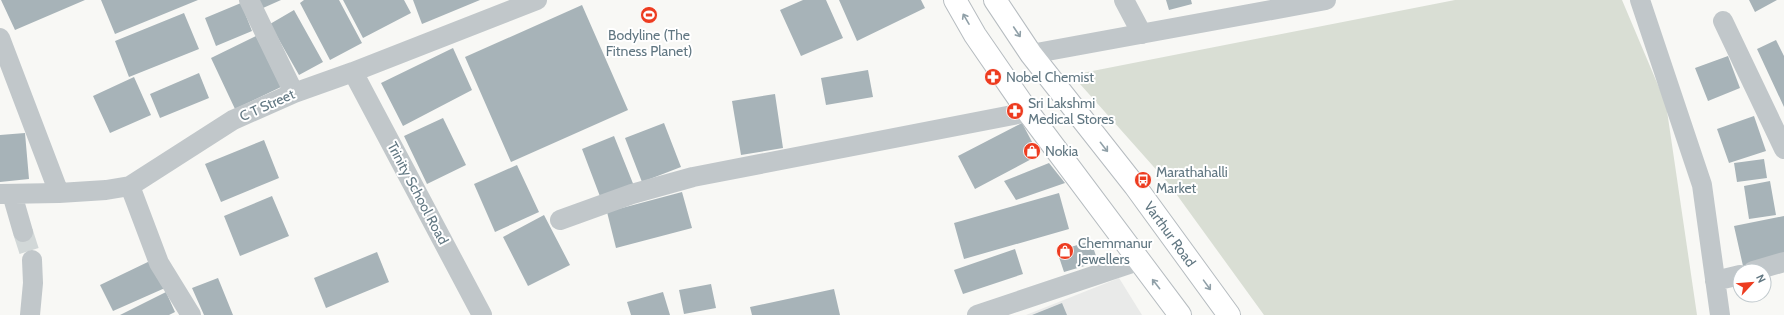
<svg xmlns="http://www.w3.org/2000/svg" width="1784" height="315" font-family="Cabin,sans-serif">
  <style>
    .built { fill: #e9eae9 }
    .green { fill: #d9ded4 }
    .building { fill: #a7b3b8 }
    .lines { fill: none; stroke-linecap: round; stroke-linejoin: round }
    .minor-tunnel { stroke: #d2d8d8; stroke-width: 20; stroke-dasharray: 20 10; stroke-linecap: butt }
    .primary-casing { stroke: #b6bcc0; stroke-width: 24 }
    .minor { stroke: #c1c7ca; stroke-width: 20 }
    .primary { stroke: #fff; stroke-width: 22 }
    .oneway { stroke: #90a0a8 }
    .labels { text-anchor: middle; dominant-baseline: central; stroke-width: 4; stroke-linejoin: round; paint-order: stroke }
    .poi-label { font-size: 14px; fill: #617782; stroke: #fff; text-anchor: start }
    .street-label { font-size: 14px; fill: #617782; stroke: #fff }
  </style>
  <rect width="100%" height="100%" fill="#f8f8f5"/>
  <!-- built -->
  <path class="built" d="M1119,278L1142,315H1026Z"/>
  <!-- green -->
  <path class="green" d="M1455,0H1622L1666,104L1697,315H1264L1169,184L1072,75Z"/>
  <!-- building -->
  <path class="building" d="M1,0H85L15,30Z
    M101,0H198L115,34Z
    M259,0H281L263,8Z
    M304,0H339L362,43L330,60L300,3Z
    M343,0H404L411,13L363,38Z
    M413,0H480L422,24Z
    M803,0H826L843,38L801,56L780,10Z
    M839,0H921L925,8L857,41Z
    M1166,0H1191L1192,4L1169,10Z
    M1749,0H1777L1755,12Z
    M241,3L252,31L216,46L205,18Z
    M582,5L628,110L511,162L465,57Z
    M294,10L323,62L299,75L270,24Z
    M184,13L199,49L129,77L115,41Z
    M256,36L281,87L235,109L211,58Z
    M1776,40L1784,56V107L1757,49Z
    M453,48L472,90L403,126L381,83Z
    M1728,56L1740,88L1708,101L1695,68Z
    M868,70L873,97L826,105L821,78Z
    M199,73L209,98L160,118L150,94Z
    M134,77L151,115L110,133L93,96Z
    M775,94L783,148L741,155L732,101Z
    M1754,116L1766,151L1729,163L1717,129Z
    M443,118L466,165L427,184L404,136Z
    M664,123L681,167L642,182L625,138Z
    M1022,123L1039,155L975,189L958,156Z
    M25,133L29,179L0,182V135Z
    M614,136L634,186L601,199L582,149Z
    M264,140L279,178L221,202L205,164Z
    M1764,159L1767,178L1737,182L1734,163Z
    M1049,163L1065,183L1016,200L1004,181Z
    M517,165L539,212L495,232L474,184Z
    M1770,181L1776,215L1749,219L1744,186Z
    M682,192L692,228L616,248L607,212Z
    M1059,193L1069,229L964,259L954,223Z
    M272,196L289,236L240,256L224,216Z
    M544,215L570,265L528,286L503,237Z
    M1784,216V257L1743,266L1734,226Z
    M1091,241L1098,262L1064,272L1057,251Z
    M1015,249L1023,274L963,294L954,270Z
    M377,252L389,282L326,308L314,278Z
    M152,260L165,288L113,311L100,285Z
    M218,278L233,315H204L192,288Z
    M711,284L716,308L684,314L679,290Z
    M834,289L840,315H752L750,307Z
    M166,292L175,312L169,315H120Z
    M663,292L670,315H631L627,302Z
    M1062,303L1067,315H1032Z"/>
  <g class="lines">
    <!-- minor-tunnel -->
    <path class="minor-tunnel" d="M23,232L32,260"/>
    <!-- primary casing -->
    <g class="primary-casing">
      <path id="primary" d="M955,0L975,35L1028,112L1180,315
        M995,0L1031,54L1135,186L1229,315"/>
    </g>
    <!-- minor -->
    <path class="minor" d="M249,0L294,93
      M1124,0L1142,34
      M1640,0L1702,185L1720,315
      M1723,21L1784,149
      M0,38L59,193
      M1031,54L1326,0
      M353,72L482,315
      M130,186L159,263L191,315
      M0,194L59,193L106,190L130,186L233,120L294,93L353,72L537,0
      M12,194L23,232
      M560,220L632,194L693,177L1028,112
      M1753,271L1784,262
      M1715,281L1740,275
      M30,315L33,283L32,260
      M977,315L1138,261"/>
    <!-- primary -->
    <use href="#primary" class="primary"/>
  </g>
  <!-- one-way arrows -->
  <defs><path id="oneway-shaft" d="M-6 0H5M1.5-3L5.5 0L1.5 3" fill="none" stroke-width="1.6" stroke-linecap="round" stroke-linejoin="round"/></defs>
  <g class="oneway">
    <use href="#oneway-shaft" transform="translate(966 19) rotate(-120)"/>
    <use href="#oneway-shaft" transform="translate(1017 32) rotate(56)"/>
    <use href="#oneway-shaft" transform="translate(1104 147) rotate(52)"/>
    <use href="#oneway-shaft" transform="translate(1156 284) rotate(-128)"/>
    <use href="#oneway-shaft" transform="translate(1207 285) rotate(54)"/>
  </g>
  <!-- icons -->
  <defs>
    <g id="stadium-disc" transform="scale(0.9)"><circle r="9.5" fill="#ed3c20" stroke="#fff"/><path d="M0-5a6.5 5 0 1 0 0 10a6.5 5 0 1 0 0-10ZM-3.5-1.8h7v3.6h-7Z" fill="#fff"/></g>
    <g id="pharmacy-disc" transform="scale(0.9)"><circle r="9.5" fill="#ed3c20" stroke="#fff"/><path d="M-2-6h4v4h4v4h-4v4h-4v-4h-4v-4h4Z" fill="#fff"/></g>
    <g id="shop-disc" transform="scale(0.9)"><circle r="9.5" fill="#ed3c20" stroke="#fff"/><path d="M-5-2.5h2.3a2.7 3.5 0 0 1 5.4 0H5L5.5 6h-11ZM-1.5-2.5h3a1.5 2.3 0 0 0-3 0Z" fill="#fff"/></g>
    <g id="bus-disc" transform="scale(0.9)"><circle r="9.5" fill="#ed3c20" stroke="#fff"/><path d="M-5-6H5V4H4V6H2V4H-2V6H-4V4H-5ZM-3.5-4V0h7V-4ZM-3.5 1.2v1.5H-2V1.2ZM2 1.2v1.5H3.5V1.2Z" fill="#fff"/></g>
  </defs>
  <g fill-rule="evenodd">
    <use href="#stadium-disc" x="649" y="15"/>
    <use href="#pharmacy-disc" x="993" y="77"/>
    <use href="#pharmacy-disc" x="1015" y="111"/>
    <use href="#shop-disc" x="1032" y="151"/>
    <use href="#bus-disc" x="1143" y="180"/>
    <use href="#shop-disc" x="1065" y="251"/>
  </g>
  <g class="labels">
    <!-- poi labels -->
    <g class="poi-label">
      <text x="649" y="35" text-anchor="middle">Bodyline (The<tspan x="649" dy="16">Fitness Planet)</tspan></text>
      <text x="1006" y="77">Nobel Chemist</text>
      <text x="1028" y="103">Sri Lakshmi<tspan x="1028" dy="16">Medical Stores</tspan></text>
      <text x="1045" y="151">Nokia</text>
      <text x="1156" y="172">Marathahalli<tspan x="1156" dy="16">Market</tspan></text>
      <text x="1078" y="243">Chemmanur<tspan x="1078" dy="16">Jewellers</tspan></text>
    </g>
    <!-- street labels -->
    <g class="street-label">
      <text transform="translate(267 105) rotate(-24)">C T Street</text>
      <text transform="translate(418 193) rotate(62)">Trinity School Road</text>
      <text transform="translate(1170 234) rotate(54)">Varthur Road</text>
    </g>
  </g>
  <!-- north arrow -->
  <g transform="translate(1752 283) rotate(64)"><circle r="19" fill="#ffffff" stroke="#c0c9cd"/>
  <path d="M0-3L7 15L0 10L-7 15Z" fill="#ed3c20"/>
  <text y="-6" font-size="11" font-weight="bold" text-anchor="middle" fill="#617782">N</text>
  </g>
</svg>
